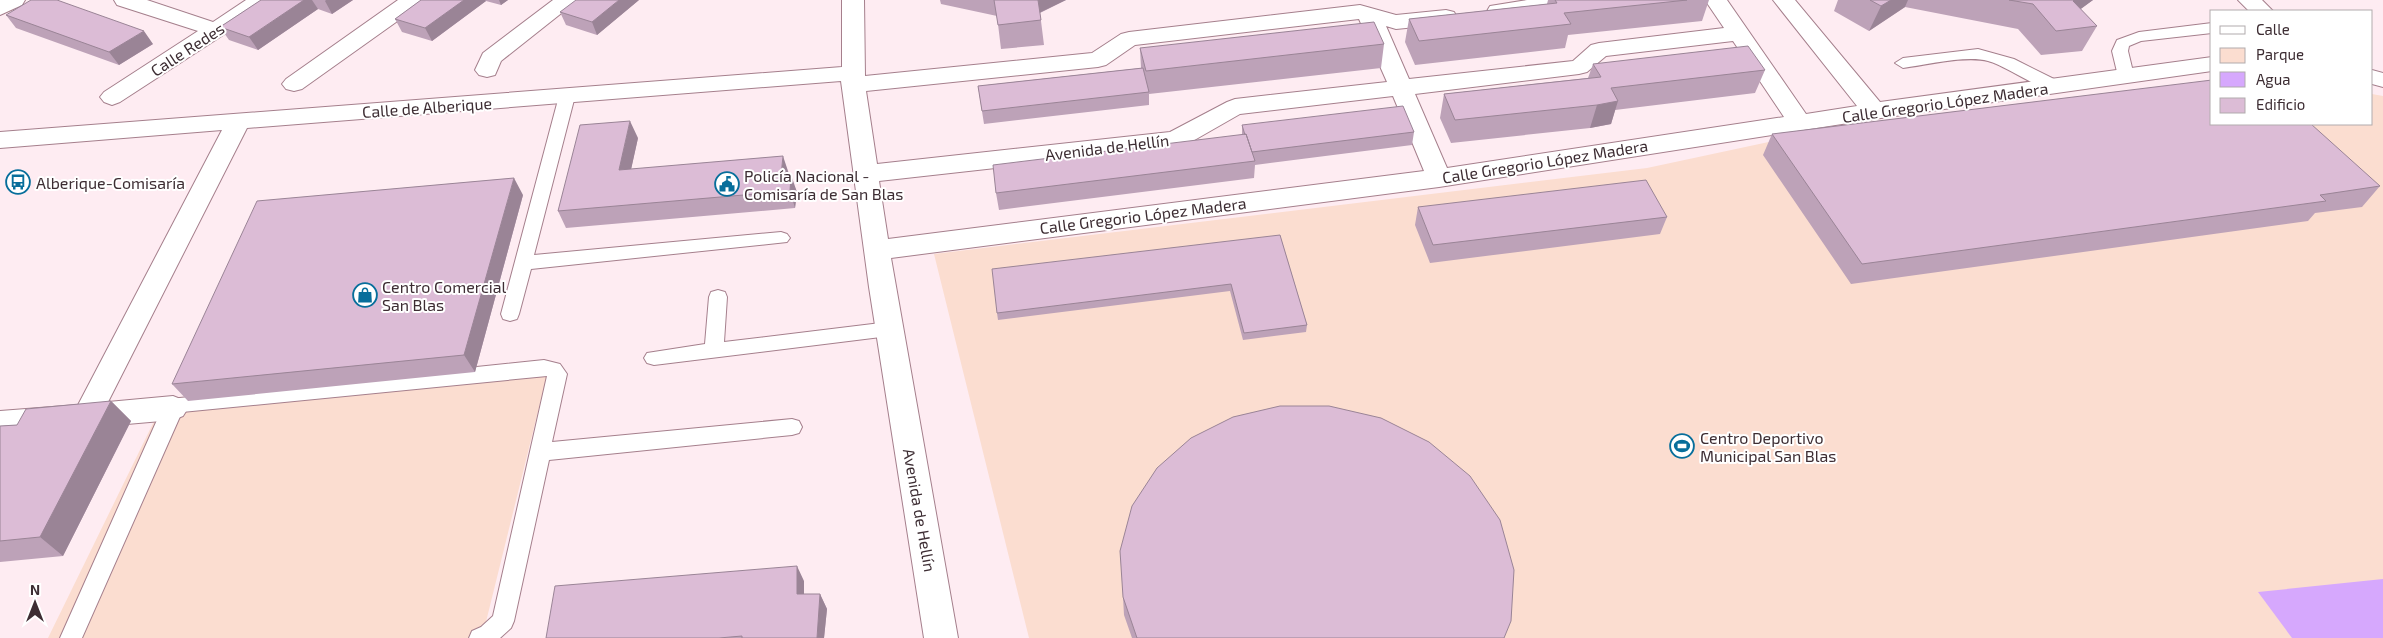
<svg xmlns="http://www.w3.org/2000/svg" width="2383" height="638" font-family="'Exo 2',sans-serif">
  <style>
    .green { fill: #fbddd0 }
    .water { fill: #d6a8fd }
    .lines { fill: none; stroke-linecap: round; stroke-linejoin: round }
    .lane-casing { stroke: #a57f8c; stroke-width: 2 }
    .street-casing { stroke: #a57f8c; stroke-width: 2 }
    .lane { fill: #fff; fill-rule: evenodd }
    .street { fill: #fff; fill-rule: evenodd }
    .wall { fill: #bda2b8 }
    .shaded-wall { fill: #9a8496 }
    .building { fill: #dcbcd6; stroke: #9a8496 }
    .labels { text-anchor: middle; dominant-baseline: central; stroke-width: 4; stroke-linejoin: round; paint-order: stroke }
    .street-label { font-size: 16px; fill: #3d2d33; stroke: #fff }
    .poi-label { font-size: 16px; fill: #3d2d33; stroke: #fff; text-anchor: start }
  </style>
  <rect width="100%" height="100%" fill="#feecf2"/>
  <!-- green -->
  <path class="green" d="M2372,94L2383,96V638H1029L934,254L1647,168L1778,140L2212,124H2372Z
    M548,371L482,638H48L161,407Z"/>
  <!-- water -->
  <path class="water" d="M2383,579V638H2292L2258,592Z"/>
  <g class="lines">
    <!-- lane casing -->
    <g class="lane-casing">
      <path id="lane" d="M2212,23V33L2141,41L2129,46L2128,51L2134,76L2126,81L2118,76L2112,51L2117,40L2139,32Z
        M1978,49L2014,59L2060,82L2062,86L2060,90C2043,94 2008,66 1988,61C1966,55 1927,65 1903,68L1895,63L1903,58Z
        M567,91L573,92L575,96L534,255L781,232L787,234L790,238L787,242L531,269L519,314L517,319L510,321L503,319L501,314L559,96L561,92Z
        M718,290L725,292L727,297L724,342L889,322L896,324L898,329L896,334L889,336L654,365L647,363L644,358L647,353L705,344L709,297L711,292Z
        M544,360L560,364L567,374L552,442L792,419L799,421L802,427L799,433L792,435L549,460L514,621L511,628L500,638H469L472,631L481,627L493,616L547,376L182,412L82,638H60L161,411L170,399Z"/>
    </g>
    <!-- street casing -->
    <g class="street-casing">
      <path id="street" d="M0,0H25L22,5L0,15Z
        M114,0H147L213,22L246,0H272L269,5L120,102L112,105L104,102L100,97L104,92L198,31L117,5Z
        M398,0H423L420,5L302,89L294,91L286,89L282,84L286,79Z
        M553,0H578L501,61L495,75L487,77L479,75L475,70L483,53Z
        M842,0H864L865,76L1092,53L1121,34L1129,32L1360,5L1396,15L1446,10L1454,12L1457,17L1454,22L1446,24L1396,29L1386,26L1409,79L1573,61L1591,45L1599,43L1724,28L1705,0H1727L1806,114L1857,106L1773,0H1795L1880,102L2212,57V71L1874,119L1439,187L891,258L958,638H924L869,287L841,81L247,128L108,402L173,396L183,400L188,408L183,416L173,420L0,435V411L78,405L222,130L0,148V132L842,67ZM1359,19L1387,82L1235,99L1227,102L1170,132L877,164L866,91L1098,67L1106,65L1135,45ZM1733,41L1784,117L1447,168L1415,94L1579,74L1587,72L1606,56ZM1393,96L1424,171L888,239L879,181L1175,148L1184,146L1240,114Z
        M1527,0H1552C1540,17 1510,21 1490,16L1487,11L1490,6Z
        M2238,0H2262L2273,11H2249Z
        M2372,70L2383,73V87L2372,84Z"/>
    </g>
    <!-- lane -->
    <use href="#lane" class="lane"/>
    <!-- street -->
    <use href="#street" class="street"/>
  </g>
  <!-- wall -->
  <path class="wall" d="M261,0H353L332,14L318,9L258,50L229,40L220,27Z
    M421,0H508L501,5L486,1L432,41L402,32L395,19Z
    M639,0L597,35L566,25L560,12Z
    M940,0H1066L1040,13L1044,45L1001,49L997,16L941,4Z
    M1548,0H1709L1702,21L1568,35L1565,48L1415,65L1405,42L1409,19L1547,4Z
    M1838,0H2093L2080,9L2097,26L2082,51L2041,55L2018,29L1905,7L1869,31L1834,11Z
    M6,15L153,44L119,65L16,28Z
    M1384,44L1381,68L1149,94V105L984,124L978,86L1141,68L1140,48Z
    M1593,64L1765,70L1755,93L1615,110L1611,124L1590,128L1451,143L1440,118L1444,94L1588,78Z
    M1242,125L1414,132L1412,145L1255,165L1254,178L999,210L996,193L1242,135Z
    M1772,134L2380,186L2362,207L2315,213L2308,221L1851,284L1763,155Z
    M638,138L631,169L789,174V175L797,192L795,208L566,228L558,211Z
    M523,195L475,372L188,401L172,384Z
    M1418,207L1667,217L1660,234L1430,263L1415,225Z
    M1280,235L1307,325L1306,332L1243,340L1230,291L998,320L997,313Z
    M111,401L131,421L63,556L0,562V426L17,425Z
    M804,581V594H820L827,609L824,638H546Z
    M1123,597L1505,638H1132L1124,615Z"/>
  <!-- shaded-wall -->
  <path class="shaded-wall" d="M304,0H312L318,9L258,50L249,37Z
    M326,0H353L332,14L325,1Z
    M464,0H485L486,1L432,41L425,28Z
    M499,0H508L501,5Z
    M619,0H639L597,35L592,22Z
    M1038,0H1066L1039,13Z
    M1891,0H1908L1905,7L1869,31L1881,6Z
    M2074,0H2093L2058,26L2073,1Z
    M144,31L153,44L119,65L109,52Z
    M1618,101L1611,124L1590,128L1597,105Z
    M630,121L638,138L627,188L619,170Z
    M783,156L789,174L787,191L781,176Z
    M791,175L797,192L795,208L790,191Z
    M514,178L523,195L475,372L464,355Z
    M111,401L131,421L63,556L40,537Z
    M797,566L804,581V609L797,594Z
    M820,594L827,609L824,638H817Z"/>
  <!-- building -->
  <path class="building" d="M31,0H57L144,31L109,52L6,15Z
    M261,0H304L249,37L220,27Z
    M421,0H464L425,28L395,19Z
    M576,0H619L592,22L560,12Z
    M994,0H1038L1041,20L998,25Z
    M1555,0H1687L1564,13L1571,24L1419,41L1409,19L1557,3Z
    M1870,0H1891L1881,6Z
    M2009,0H2074L2073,1L2097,26L2056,31L2033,4Z
    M1374,22L1384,44L1146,71L1140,48Z
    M1748,46L1765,70L1611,88L1618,101L1597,105L1455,120L1444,94L1601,77L1593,64Z
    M1143,68L1149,92L982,111L978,86Z
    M2212,80V124H2311L2380,186L2320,195L2326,201L1862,264L1772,134Z
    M1403,106L1414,132L1252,152L1246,134L1245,135L1242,125Z
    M630,121L619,170L783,156L781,176L791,175L790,191L558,211L580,125Z
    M1246,134L1255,161L996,193L993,165Z
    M514,178L464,355L172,384L257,201Z
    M1646,180L1667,217L1433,245L1418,207Z
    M1280,235L1307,325L1244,333L1231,284L997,313L992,269Z
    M111,401L40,537L0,541V426L17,425L26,409Z
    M1280,406H1329L1381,418L1429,442L1470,476L1500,520L1514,570L1511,621L1504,638H1137L1123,597L1120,551L1132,506L1157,468L1191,438L1233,417Z
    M797,566V594H820L817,638H742V636L719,638H546L555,586Z"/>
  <!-- icons -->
  <defs>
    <g id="bus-ring" transform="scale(1.25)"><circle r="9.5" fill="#fff" stroke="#076e9b" stroke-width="1.5"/><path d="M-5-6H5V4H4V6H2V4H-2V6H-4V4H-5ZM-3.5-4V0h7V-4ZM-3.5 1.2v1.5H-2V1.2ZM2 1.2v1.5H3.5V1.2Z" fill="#076e9b"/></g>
    <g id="civic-ring" transform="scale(1.25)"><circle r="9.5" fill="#fff" stroke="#076e9b" stroke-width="1.5"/><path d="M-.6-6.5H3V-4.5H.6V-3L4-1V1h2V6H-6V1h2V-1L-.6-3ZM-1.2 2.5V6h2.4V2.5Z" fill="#076e9b"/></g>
    <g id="shop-ring" transform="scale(1.25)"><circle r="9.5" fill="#fff" stroke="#076e9b" stroke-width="1.5"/><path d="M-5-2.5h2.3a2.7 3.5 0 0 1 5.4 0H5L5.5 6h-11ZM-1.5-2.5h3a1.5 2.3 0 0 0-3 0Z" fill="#076e9b"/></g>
    <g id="stadium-ring" transform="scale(1.25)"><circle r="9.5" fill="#fff" stroke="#076e9b" stroke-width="1.5"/><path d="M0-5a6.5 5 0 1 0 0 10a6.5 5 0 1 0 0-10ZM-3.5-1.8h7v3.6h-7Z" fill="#076e9b"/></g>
  </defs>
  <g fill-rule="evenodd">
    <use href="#bus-ring" x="18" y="182"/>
    <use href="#civic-ring" x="727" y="184"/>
    <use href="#shop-ring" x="365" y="295"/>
    <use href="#stadium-ring" x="1682" y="446"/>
  </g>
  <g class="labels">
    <!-- street labels -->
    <g class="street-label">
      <text transform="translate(187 49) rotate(-33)">Calle Redes</text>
      <text transform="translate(1945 102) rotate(-8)">Calle Gregorio López Madera</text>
      <text transform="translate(427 107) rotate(-4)">Calle de Alberique</text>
      <text transform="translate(1107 147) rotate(-7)">Avenida de Hellín</text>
      <text transform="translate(1545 161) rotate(-9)">Calle Gregorio López Madera</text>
      <text transform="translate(1143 215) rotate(-7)">Calle Gregorio López Madera</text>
      <text transform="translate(920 510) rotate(80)">Avenida de Hellín</text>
    </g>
    <!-- poi labels -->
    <g class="poi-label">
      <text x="744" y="175">Policía Nacional -<tspan x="744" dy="18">Comisaría de San Blas</tspan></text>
      <text x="36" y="182">Alberique-Comisaría</text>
      <text x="382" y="286">Centro Comercial<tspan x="382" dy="18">San Blas</tspan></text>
      <text x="1700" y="437">Centro Deportivo<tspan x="1700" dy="18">Municipal San Blas</tspan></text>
    </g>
  </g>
  <!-- legend -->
  <rect x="2210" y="10" width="162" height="115" fill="#ffffff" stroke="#b1abad"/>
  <rect x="2220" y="26" width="25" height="8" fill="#ffffff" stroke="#b1abad"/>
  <text x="2256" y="35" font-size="15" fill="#3d2d33">Calle</text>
  <rect x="2220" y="48" width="25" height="15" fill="#fbddd0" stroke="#b1abad"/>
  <text x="2256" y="60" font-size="15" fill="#3d2d33">Parque</text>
  <rect x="2220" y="72" width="25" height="15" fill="#d6a8fd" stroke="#b1abad"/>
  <text x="2256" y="85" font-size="15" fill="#3d2d33">Agua</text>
  <rect x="2220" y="98" width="25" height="15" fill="#dcbcd6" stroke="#b1abad"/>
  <text x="2256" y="110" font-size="15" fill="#3d2d33">Edificio</text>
  <!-- north arrow -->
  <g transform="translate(35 603)" stroke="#ffffff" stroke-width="4" paint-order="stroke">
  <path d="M0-4L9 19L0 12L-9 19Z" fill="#3d2d33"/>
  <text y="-8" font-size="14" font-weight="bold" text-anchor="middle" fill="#3d2d33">N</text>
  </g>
</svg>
